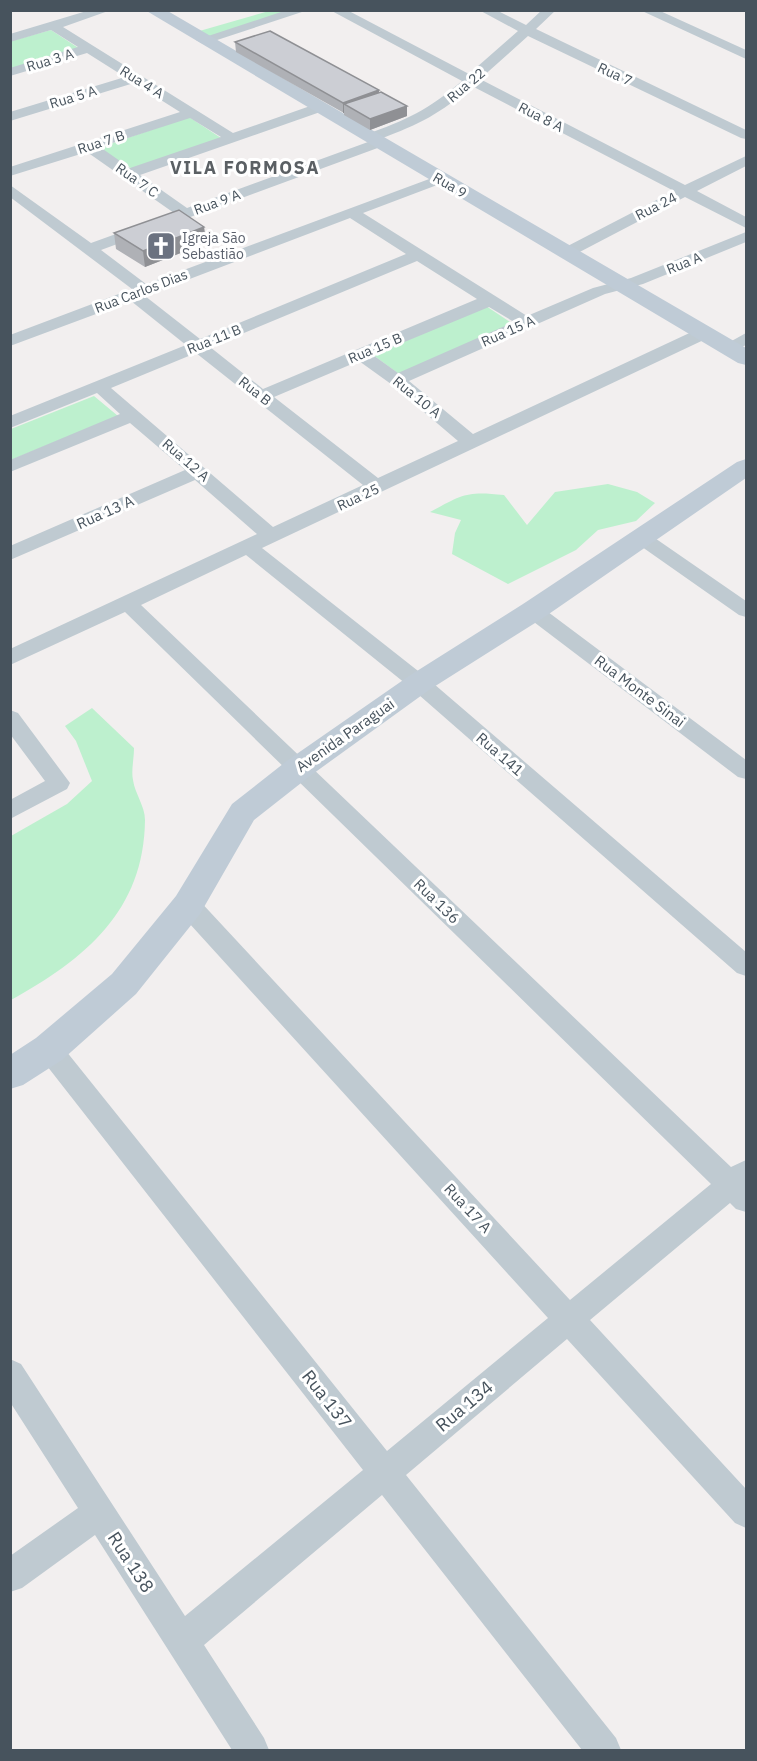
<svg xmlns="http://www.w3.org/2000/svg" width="757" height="1761" font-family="'IBM Plex Sans',sans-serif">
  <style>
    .green { fill: #bdf0ce }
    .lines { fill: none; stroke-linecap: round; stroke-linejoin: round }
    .street { fill: #bfcad1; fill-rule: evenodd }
    .secondary { fill: #bfcbd6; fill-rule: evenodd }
    .wall { fill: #afb1b6 }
    .shaded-wall { fill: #8f9094 }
    .building { fill: #ccced4; stroke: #8f9094; stroke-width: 1.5 }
    .labels { text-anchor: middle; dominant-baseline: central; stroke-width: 6; stroke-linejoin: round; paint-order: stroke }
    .far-street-label { font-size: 14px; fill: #47535d; stroke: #fff }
    .far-worship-label { font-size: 14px; fill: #5b616d; stroke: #fff; text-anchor: start }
    .street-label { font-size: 15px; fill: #47535d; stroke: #fff }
    .far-district-label { font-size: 18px; font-weight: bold; letter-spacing: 1.5px; fill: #5b6064; stroke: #fff }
    .near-street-label { font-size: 18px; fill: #47535d; stroke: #fff }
  </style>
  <rect width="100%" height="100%" fill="#f2efef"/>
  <!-- green -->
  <path class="green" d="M269,11H295L204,38L196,32Z
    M51,30L80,49L11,69V41Z
    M189,117L221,138L132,169L121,161L115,162L101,147Z
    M486,306L513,324L399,374L373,355Z
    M94,396L118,416L11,460V429Z
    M608,484L637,492L655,503L636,521L598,530L576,550L508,584L452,554L455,533L461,520L430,512C463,494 467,491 504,495L527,525L555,492Z
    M92,708L134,748C134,759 131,771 133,780C135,794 145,806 145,820C144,911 85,959 11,1000V836L67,804L92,781L76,741L65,726Z"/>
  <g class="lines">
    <!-- street -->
    <path class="street" d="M90,10H111L63,27L233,133L313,105L318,104L325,108L323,111L140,175L187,208L368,142L363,138L365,135C408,119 427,111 462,81L330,10H347L469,74L518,31L479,10H496L526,25L542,10H556L536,29L746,130V139L741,138L528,36L480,79L685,185L746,156V166L697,191L746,217V228L685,197L572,256H560L558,253L560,250L674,191L472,86C440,114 420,124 380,139L385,143L383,146L101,250L146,284L440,175L445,176L447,179L445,182L363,213L527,316L593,288L631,278L746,232V242L643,284L605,294L409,381L473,434L698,329H710L712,333L710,337L262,548L427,678L746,952V976L737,973L411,688L246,555L141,605L731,1167L746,1160V1212L736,1209L730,1203L590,1320L746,1489V1528L735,1523L567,1339L406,1475L616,1738L621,1750H582L382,1495L204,1645L264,1738L269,1750H232L95,1535L22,1588L10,1592V1556L78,1508L10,1402V1359L21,1364L185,1616L363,1470L40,1057L36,1049L40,1041L49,1038L58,1041L387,1451L548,1318L179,912L176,905L179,898L188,896L197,898L570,1300L711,1184L125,612L10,665V649L257,534L195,480L10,560V546L185,470L130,423L10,472V460L120,414L97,393L10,428V416L186,345L131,301L10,346V335L132,289L10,197V185L91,243L174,213L87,152L10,176V167L180,112L134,83L10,121V112L125,77L87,53L10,76V68L78,47L51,30L10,42V34ZM190,118L221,137L130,168L100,147ZM350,218L406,254L200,339L145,296ZM417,261L477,299L263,389L210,347ZM489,307L514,322L398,373L373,355ZM196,353L363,485L273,527L111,388ZM359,361L391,384L458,441L378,478L274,397Z
      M287,10H308L208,43L203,44L196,40Z
      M640,10H658L746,50V59Z
      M746,333V345L728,353L719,348Z
      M642,532L649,534L746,601V617L739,615L635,542L632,538L635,534Z
      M533,604L540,606L746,760V779L738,777L526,616L523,611L526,606Z
      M10,710L18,713L70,783L67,789L10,819V800L45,781L10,734Z"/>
    <!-- secondary -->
    <path class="secondary" d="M145,10H166L746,348V365L738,363Z
      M746,459V478L543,618L429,690L310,776L254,820L200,914L136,994L62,1060L23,1085L10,1089V1055L36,1038L112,974L176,896L232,804L288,760L409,676L523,604L737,462Z"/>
  </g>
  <!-- wall -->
  <path class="wall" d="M235,42L407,106V116L370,130L344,115V113L236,52Z
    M204,227L206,243L145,267L116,249L114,233Z"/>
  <!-- shaded-wall -->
  <path class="shaded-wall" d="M379,90V101L344,104V113H343V103Z
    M407,106V116L370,130V119Z
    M204,227L206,243L145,267L143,251Z"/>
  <!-- building -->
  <path class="building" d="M270,31L379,90L343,103L235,42Z
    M381,92L407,106L370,119L344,104Z
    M179,210L204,227L143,251L114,233Z"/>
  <!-- icons -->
  <defs>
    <g id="church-square" transform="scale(1.5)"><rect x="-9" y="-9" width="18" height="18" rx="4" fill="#6b7280" stroke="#fff"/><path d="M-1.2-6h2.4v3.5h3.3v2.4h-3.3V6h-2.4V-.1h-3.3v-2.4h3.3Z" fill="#fff"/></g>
  </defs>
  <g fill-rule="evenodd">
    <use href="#church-square" x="161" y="246"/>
  </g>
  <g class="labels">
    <!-- far-street labels -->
    <g class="far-street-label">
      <text transform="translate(50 60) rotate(-17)">Rua 3 A</text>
      <text transform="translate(615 74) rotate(25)">Rua 7</text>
      <text transform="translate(142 82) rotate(32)">Rua 4 A</text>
      <text transform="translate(466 85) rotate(-40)">Rua 22</text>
      <text transform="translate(73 97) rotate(-17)">Rua 5 A</text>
      <text transform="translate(541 117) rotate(27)">Rua 8 A</text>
      <text transform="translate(101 142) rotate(-18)">Rua 7 B</text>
      <text transform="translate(137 180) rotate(35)">Rua 7 C</text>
      <text transform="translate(450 185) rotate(30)">Rua 9</text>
      <text transform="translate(217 202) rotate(-20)">Rua 9 A</text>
      <text transform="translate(656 206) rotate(-27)">Rua 24</text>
      <text transform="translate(684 263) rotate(-22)">Rua A</text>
      <text transform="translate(141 291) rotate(-21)">Rua Carlos Dias</text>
      <text transform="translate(508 331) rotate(-24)">Rua 15 A</text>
      <text transform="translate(214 339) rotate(-22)">Rua 11 B</text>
      <text transform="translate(375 348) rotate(-23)">Rua 15 B</text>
      <text transform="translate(255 391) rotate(38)">Rua B</text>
      <text transform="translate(417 397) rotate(39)">Rua 10 A</text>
      <text transform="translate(186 460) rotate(41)">Rua 12 A</text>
      <text transform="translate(358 497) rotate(-25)">Rua 25</text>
    </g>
    <!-- far-worship labels -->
    <g class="far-worship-label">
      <text x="182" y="238">Igreja São<tspan x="182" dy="16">Sebastião</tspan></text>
    </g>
    <!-- street labels -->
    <g class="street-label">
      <text transform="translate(105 512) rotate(-24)">Rua 13 A</text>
      <text transform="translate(640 691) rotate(37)">Rua Monte Sinai</text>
      <text transform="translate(345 735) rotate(-35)">Avenida Paraguai</text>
      <text transform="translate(500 754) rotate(41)">Rua 141</text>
      <text transform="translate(437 901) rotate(44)">Rua 136</text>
      <text transform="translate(468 1208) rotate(47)">Rua 17 A</text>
    </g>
    <!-- far-district labels -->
    <g class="far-district-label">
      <text x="245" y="167">VILA FORMOSA</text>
    </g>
    <!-- near-street labels -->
    <g class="near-street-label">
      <text transform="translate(327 1399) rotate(52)">Rua 137</text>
      <text transform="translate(464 1406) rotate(-40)">Rua 134</text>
      <text transform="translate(131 1562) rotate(57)">Rua 138</text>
    </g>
  </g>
  <!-- border -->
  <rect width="757" height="1761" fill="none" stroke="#47535d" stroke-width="24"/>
</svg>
